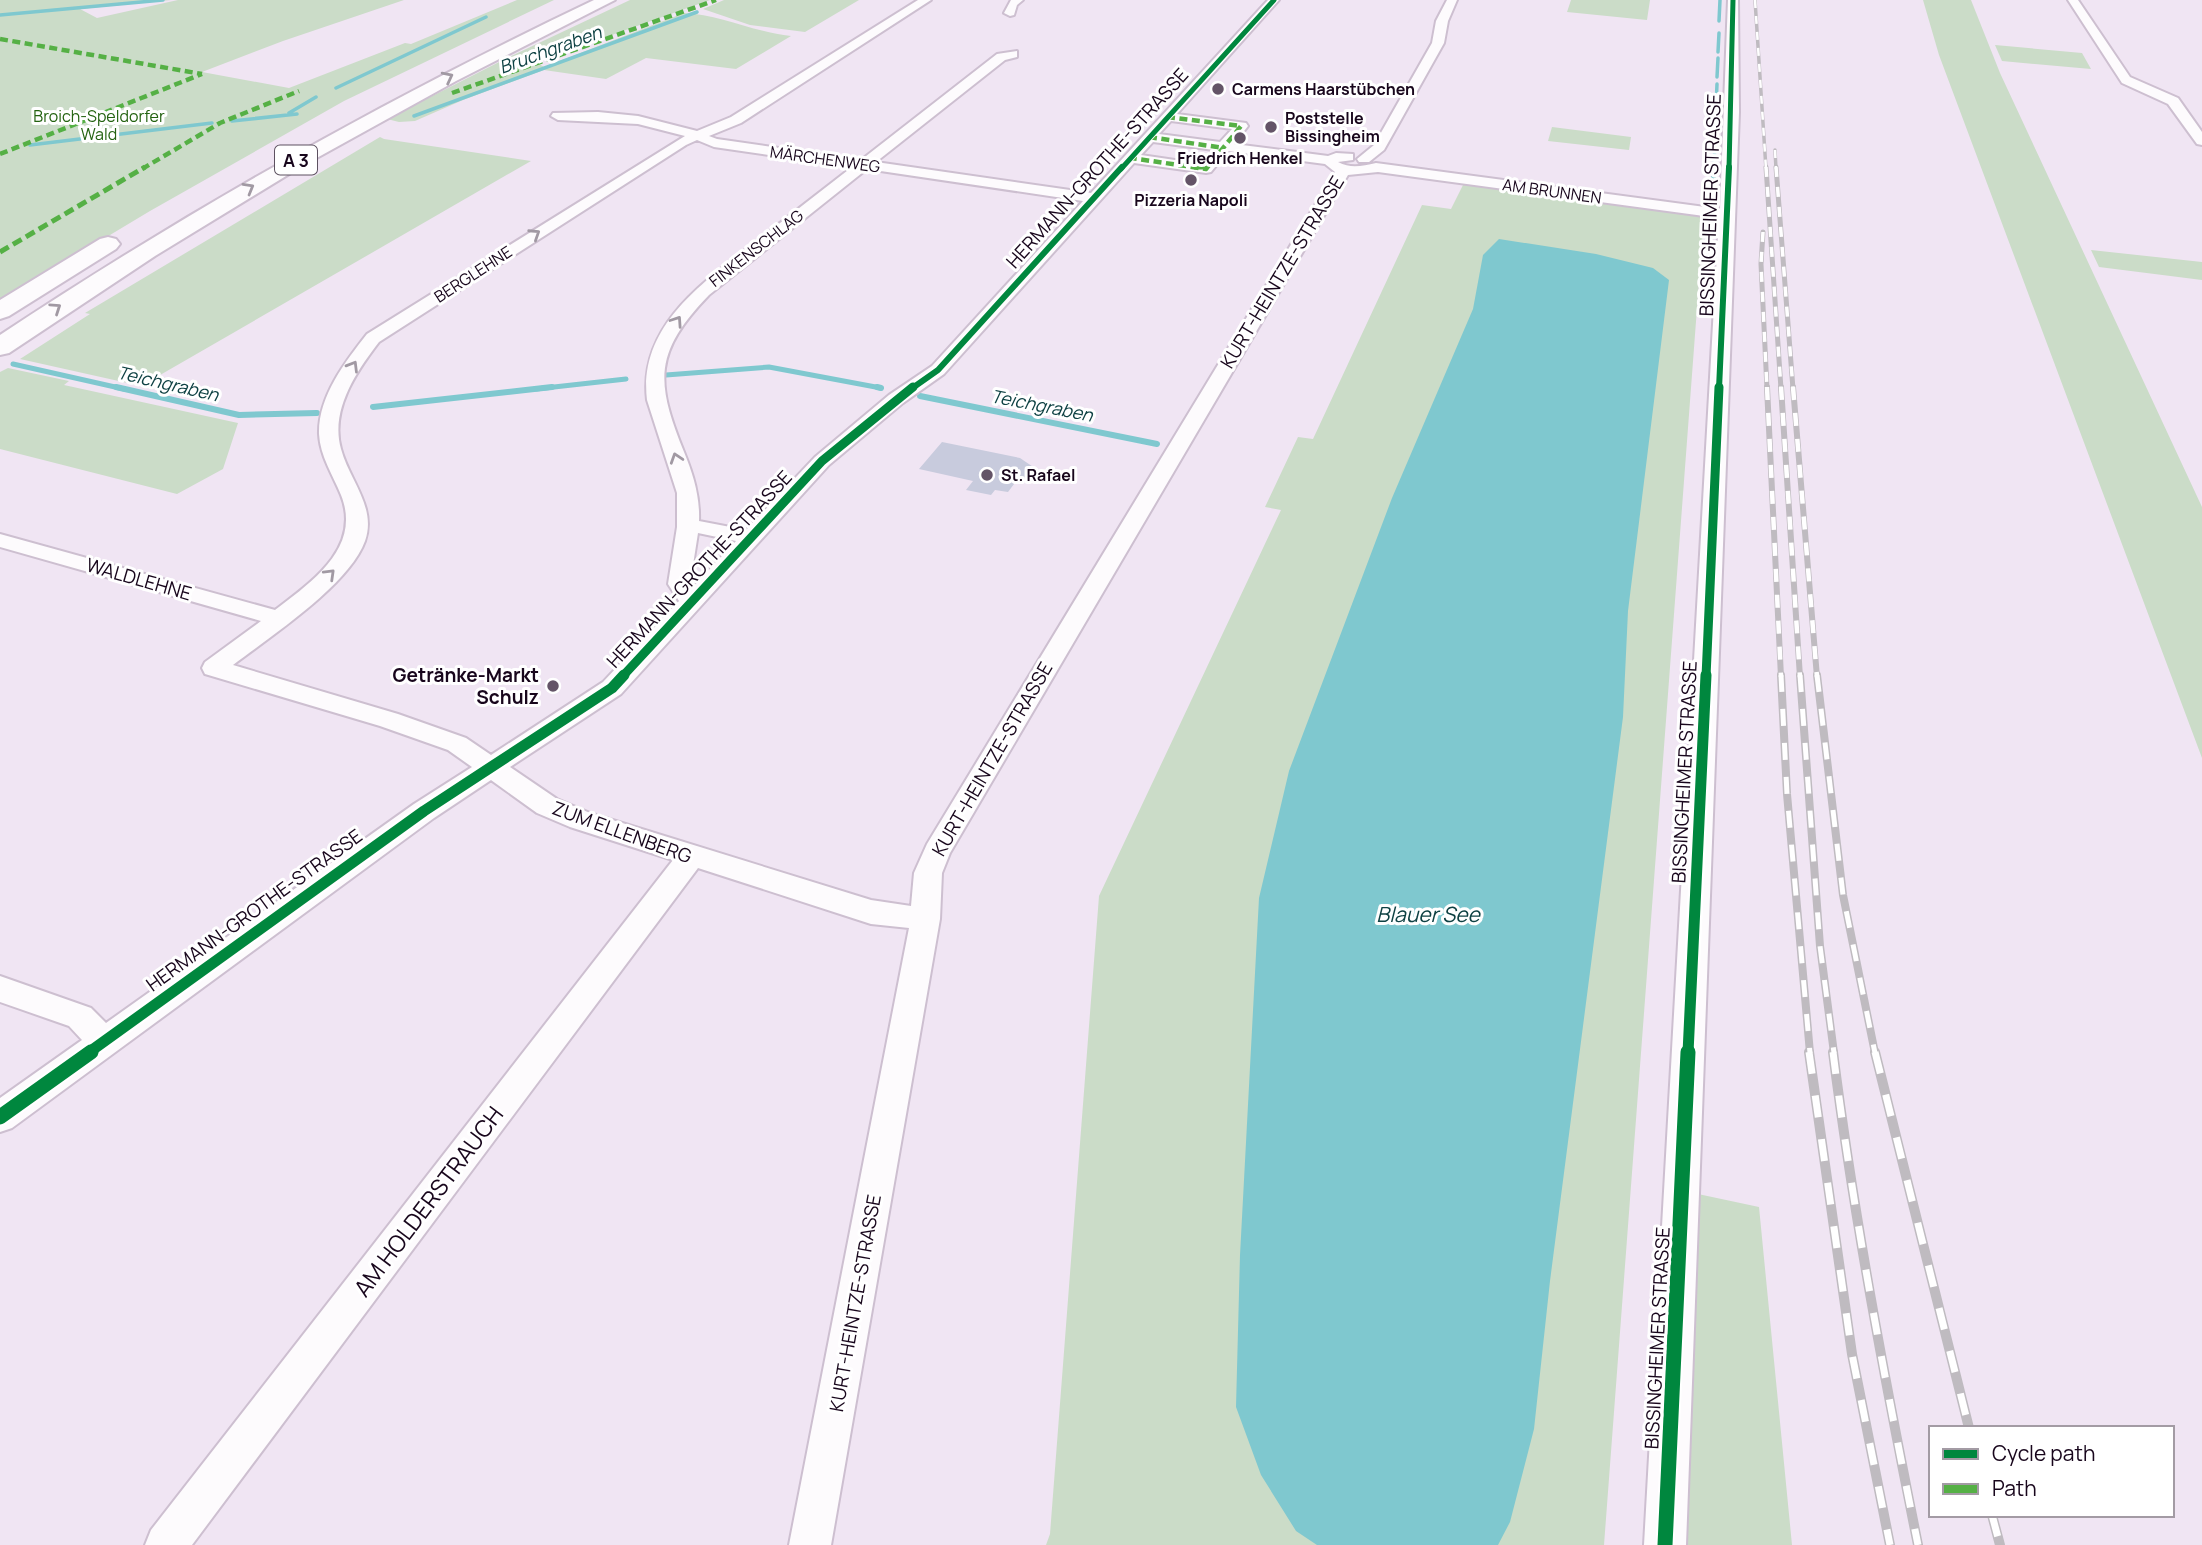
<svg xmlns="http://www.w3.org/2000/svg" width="2202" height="1545" font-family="Manrope,sans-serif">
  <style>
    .green { fill: #cbdcc8 }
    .water { fill: #7fc8cf }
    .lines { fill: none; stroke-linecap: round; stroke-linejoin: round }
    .stream-far2 { stroke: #7fc8cf; stroke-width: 3.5 }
    .stream-far1 { stroke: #7fc8cf; stroke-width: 5 }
    .stream { stroke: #7fc8cf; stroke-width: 6 }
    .building { fill: #c8cbdd }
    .minor-casing { stroke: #cdbfd0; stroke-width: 4 }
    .motorway-casing { stroke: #cdbfd0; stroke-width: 4 }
    .minor { fill: #fdfbfd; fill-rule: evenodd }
    .motorway { fill: #fdfbfd; fill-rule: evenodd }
    .rail-far4-casing { stroke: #bfbbc0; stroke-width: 3.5 }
    .rail-far3-casing { stroke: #bfbbc0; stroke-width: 5 }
    .rail-far2-casing { stroke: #bfbbc0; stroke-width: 6 }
    .rail-far1-casing { stroke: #bfbbc0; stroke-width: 8 }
    .rail-casing { stroke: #bfbbc0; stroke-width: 10 }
    .rail-far4 { stroke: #fff; stroke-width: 2.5; stroke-dasharray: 8; stroke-linecap: butt }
    .rail-far3 { stroke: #fff; stroke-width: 3.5; stroke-dasharray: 10; stroke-linecap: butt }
    .rail-far2 { stroke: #fff; stroke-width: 4.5; stroke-dasharray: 13; stroke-linecap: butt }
    .rail-far1 { stroke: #fff; stroke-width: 5; stroke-dasharray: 17; stroke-linecap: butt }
    .rail { stroke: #fff; stroke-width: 7; stroke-dasharray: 22; stroke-linecap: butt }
    .quiet-far1 { stroke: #55b045; stroke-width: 4.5; stroke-dasharray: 8 4.5; stroke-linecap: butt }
    .quiet { stroke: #55b045; stroke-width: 5; stroke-dasharray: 10 5; stroke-linecap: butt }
    .cycleway-far4-casing { stroke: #fff; stroke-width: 7 }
    .cycleway-far3-casing { stroke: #fff; stroke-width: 9 }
    .cycleway-far2-casing { stroke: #fff; stroke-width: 12 }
    .cycleway-far1-casing { stroke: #fff; stroke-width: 16 }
    .cycleway-casing { stroke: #fff; stroke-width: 19 }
    .cycleway-far4 { stroke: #00873e; stroke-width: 5 }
    .cycleway-far3 { stroke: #00873e; stroke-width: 6 }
    .cycleway-far2 { stroke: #00873e; stroke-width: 9 }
    .cycleway-far1 { stroke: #00873e; stroke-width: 11 }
    .cycleway { stroke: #00873e; stroke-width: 15 }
    .oneway { stroke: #a199a3 }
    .poi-dot { fill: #645467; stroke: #fff; stroke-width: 2.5 }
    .labels { text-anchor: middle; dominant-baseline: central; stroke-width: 6; stroke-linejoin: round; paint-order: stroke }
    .far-poi-label { font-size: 16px; font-weight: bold; fill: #18061c; stroke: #fff; text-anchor: start }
    .far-park-label { font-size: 16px; fill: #236210; stroke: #fff }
    .far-street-label { font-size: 16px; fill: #18061c; stroke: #fff }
    .far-water-label { font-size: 18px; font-style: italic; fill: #0e4143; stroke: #fff }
    .shield { fill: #fff; stroke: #5d5160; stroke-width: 2 }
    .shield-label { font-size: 18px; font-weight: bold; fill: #18061c }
    .street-label { font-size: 19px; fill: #18061c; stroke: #fff }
    .poi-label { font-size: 19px; font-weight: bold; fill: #18061c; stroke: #fff; text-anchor: end }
    .water-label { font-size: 21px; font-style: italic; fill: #0e4143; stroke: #fff }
    .near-street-label { font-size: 23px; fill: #18061c; stroke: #fff }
  </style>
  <rect width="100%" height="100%" fill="#f0e5f3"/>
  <!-- green -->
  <path class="green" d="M0,0H171L80,9L97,18L178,0H404L283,41L202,72L289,88L405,43L411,44L517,0H554L344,101L150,211L0,301Z
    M630,0H710L536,62L544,67L684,13C718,14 753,32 791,36L736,69L646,58L606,79L544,70L463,100L415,121L399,122L387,119L507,58Z
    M724,0H859L805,32L750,25L703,9Z
    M1571,0H1650L1647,20L1567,12Z
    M1923,0H1971L2000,73L2202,507V758L1939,55Z
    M1995,45L2082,53L2091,69L2002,61Z
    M1552,127L1631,137L1629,150L1548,141Z
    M380,137L384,139L531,161L141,386L20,359L90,314L85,313Z
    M1464,183L1704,215L1604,1545H1046L1050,1534L1099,896L1281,510L1265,507L1298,437L1313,439L1422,205L1451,209Z
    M2091,250L2202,262V280L2099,267Z
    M8,368L69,381L64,385L238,423L223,469L177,494L0,449V372Z
    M1698,1194L1759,1207L1792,1545H1685Z"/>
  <!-- water -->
  <path class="water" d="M1499,239L1596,254L1653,268L1669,280L1628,611L1623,717L1550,1281L1534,1429L1510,1522L1498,1545H1317L1296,1531L1261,1475L1236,1407L1240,1255L1259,898L1289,771L1392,498L1473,309L1483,255Z"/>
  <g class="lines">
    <!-- stream-far2 -->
    <path class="stream-far2" d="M0,15L163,0
      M1719,21L1720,0
      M1718,52L1719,33
      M1717,77L1718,58
      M336,88L486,17
      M1716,107L1717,84
      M289,113L316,97
      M414,116L697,12
      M232,121L297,114
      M1715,135L1716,113
      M30,145L212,123
      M1714,169L1715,142"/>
    <!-- stream-far1 -->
    <path class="stream-far1" d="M1713,201L1714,167
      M13,364L124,389
      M666,375L769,367L881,388
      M536,389L626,379"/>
    <!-- stream -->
    <path class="stream" d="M116,387L239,415L317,413
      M877,387L881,388
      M920,396L1157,444
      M373,407L552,387"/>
  </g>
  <!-- building -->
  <path class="building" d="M942,442L1020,458L1048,477L1017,480L1008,492L995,490L991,495L966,490L973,481L919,469Z"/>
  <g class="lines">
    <!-- minor casing -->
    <g class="minor-casing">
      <path id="minor" d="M918,0H931L741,123L709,136L717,139L861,160L997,54L1017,51V57L1005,60L876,162L1091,193L1268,0H1279L1177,114L1246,123L1248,126L1234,144L1328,156L1336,153L1353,154V160L1338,162C1351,169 1362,166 1376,163L1720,209L1728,0H1738L1739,112L1686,1545H1644L1719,218L1378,172L1348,175L950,853L942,873L940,919L831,1545H789L909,928L871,924L698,868L192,1545H145L151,1530L673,860L570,827L537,813L491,780L434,818L12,1128L0,1132V1098L82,1040L69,1026L0,1002V976L91,1008L106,1023L414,804L472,767L448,750L380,726L205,674L202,668L205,662L261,621L0,547V534L275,610C313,581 362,547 341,495C333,475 320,456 319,434C318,397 345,362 367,334L685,136L638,124L558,120L551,116L553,113L598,112L638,116L697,131L731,117ZM1171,121L1232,129L1220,142L1159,134ZM697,140L714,147L852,167C820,192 789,216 758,240C705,281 638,325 647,400L677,493V527L668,584L679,601L603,682L491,755L466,738L398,714L233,665C271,636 349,585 365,541C377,507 349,480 341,449C330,410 356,372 379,342L686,145ZM1153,142L1214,150L1202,164L1141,155ZM1228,151L1325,164L1335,172L927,844L914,873L911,906L871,900L590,813L557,799L510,767L621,694L829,465L903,403L944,374L1134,163L1206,173L1211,172ZM867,169L1083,201L932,366L889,395L815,457L746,530L699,521C700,496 693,474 684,452C655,381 654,352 709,295ZM698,533L736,541L693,587L690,584Z
        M1011,0H1023L1017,5L1014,15L1010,16L1004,13Z
        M1447,0H1457L1448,21L1444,43L1384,150L1369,162H1359L1357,159L1374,145L1432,43L1436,21Z
        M2068,0H2078L2130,77L2178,98L2202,132V145L2197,144L2168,104L2122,83Z"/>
    </g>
    <!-- motorway casing -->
    <g class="motorway-casing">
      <path id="motorway" d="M594,0H615L456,81L304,165L155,256L9,353L0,355V335C190,209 388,98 594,0Z
        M108,237L116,239L120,244L116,249L9,316L0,319V300L100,239Z"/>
    </g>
    <!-- minor -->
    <use href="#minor" class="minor"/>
    <!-- motorway -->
    <use href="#motorway" class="motorway"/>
    <!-- rail-far4 casing -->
    <g class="rail-far4-casing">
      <path id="rail-far4" d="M1755,0L1766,169
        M1775,150L1776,169"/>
    </g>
    <!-- rail-far3 casing -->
    <g class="rail-far3-casing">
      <path id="rail-far3" d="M1766,167L1781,389
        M1776,167L1793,389
        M1763,232L1761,264L1767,389"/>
    </g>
    <!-- rail-far2 casing -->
    <g class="rail-far2-casing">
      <path id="rail-far2" d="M1767,387L1781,677
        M1781,387L1800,677
        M1793,387L1817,677"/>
    </g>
    <!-- rail-far1 casing -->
    <g class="rail-far1-casing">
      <path id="rail-far1" d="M1781,675L1787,794L1810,1053
        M1800,675L1820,946L1834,1053
        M1817,675L1843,895L1875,1053"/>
    </g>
    <!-- rail casing -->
    <g class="rail-casing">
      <path id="rail" d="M1809,1052L1852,1354L1890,1545
        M1833,1052C1854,1218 1885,1381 1918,1545
        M1875,1052L1969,1428
        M1992,1515L2000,1545"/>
    </g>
    <!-- rail-far4 -->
    <use href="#rail-far4" class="rail-far4"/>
    <!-- rail-far3 -->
    <use href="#rail-far3" class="rail-far3"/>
    <!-- rail-far2 -->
    <use href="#rail-far2" class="rail-far2"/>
    <!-- rail-far1 -->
    <use href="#rail-far1" class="rail-far1"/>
    <!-- rail -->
    <use href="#rail" class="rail"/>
    <!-- quiet-far1 -->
    <path class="quiet-far1" d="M0,39L202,74
      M452,93L716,0
      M1167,117L1241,126L1206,169L1131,158Z
      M1149,137L1224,148
      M0,154L202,74
      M142,169L220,123L299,91"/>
    <!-- quiet -->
    <path class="quiet" d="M1194,167H1207
      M0,252L145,167"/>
    <!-- cycleway-far4 casing -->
    <g class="cycleway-far4-casing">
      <path id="cycleway-far4" d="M1121,169L1274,0
        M1729,169L1733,0"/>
    </g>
    <!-- cycleway-far3 casing -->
    <g class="cycleway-far3-casing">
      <path id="cycleway-far3" d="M911,389L938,370L1122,167
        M1719,389L1729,167"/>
    </g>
    <!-- cycleway-far2 casing -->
    <g class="cycleway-far2-casing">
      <path id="cycleway-far2" d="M622,677L822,461L913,387
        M1706,677L1719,387"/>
    </g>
    <!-- cycleway-far1 casing -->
    <g class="cycleway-far1-casing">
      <path id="cycleway-far1" d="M88,1053L424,811L612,688L624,675
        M1688,1053L1706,675"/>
    </g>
    <!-- cycleway casing -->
    <g class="cycleway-casing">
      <path id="cycleway" d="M0,1117L91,1052
        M1665,1545L1688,1052"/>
    </g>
    <!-- cycleway-far4 -->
    <use href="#cycleway-far4" class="cycleway-far4"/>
    <!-- cycleway-far3 -->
    <use href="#cycleway-far3" class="cycleway-far3"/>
    <!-- cycleway-far2 -->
    <use href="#cycleway-far2" class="cycleway-far2"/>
    <!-- cycleway-far1 -->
    <use href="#cycleway-far1" class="cycleway-far1"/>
    <!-- cycleway -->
    <use href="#cycleway" class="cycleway"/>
  </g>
  <!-- one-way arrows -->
  <defs><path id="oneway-chevron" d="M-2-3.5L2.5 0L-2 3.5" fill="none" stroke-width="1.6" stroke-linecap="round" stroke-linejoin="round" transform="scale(1.75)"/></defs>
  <g class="oneway">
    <use href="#oneway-chevron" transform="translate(448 77) rotate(-27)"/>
    <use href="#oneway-chevron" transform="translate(249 188) rotate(-30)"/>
    <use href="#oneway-chevron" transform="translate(535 234) rotate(-33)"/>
    <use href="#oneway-chevron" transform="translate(56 308) rotate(-34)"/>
    <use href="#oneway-chevron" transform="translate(677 321) rotate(-56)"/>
    <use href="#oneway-chevron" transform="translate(353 366) rotate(-59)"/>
    <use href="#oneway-chevron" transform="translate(676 458) rotate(-108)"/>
    <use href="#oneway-chevron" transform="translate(330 574) rotate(-44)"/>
  </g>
  <!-- markers -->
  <g class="poi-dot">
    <circle cx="1218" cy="89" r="7"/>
    <circle cx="1271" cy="127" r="7"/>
    <circle cx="1240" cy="138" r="7"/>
    <circle cx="1191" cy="180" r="7"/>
    <circle cx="987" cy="475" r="7"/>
    <circle cx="553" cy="686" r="7"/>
  </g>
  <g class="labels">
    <!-- far-poi labels -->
    <g class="far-poi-label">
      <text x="1232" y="89">Carmens Haarstübchen</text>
      <text x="1285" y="118">Poststelle<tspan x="1285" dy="18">Bissingheim</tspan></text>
      <text x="1240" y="158" text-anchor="middle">Friedrich Henkel</text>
      <text x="1191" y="200" text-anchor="middle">Pizzeria Napoli</text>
      <text x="1001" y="475">St. Rafael</text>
    </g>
    <!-- far-park labels -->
    <g class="far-park-label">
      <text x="99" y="116">Broich-Speldorfer<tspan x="99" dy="18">Wald</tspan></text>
    </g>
    <!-- far-street labels -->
    <g class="far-street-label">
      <text transform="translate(825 159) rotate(8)">MÄRCHENWEG</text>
      <text transform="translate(1552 191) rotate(8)">AM BRUNNEN</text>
      <text transform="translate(756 248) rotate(-38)">FINKENSCHLAG</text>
      <text transform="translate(473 274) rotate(-33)">BERGLEHNE</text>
    </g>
    <!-- far-water labels -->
    <g class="far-water-label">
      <text transform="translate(550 49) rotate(-20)">Bruchgraben</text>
      <text transform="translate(168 383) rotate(13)">Teichgraben</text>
      <text transform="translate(1042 405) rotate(11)">Teichgraben</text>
    </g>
    <!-- shield labels -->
    <rect class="shield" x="275" y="145.5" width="42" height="29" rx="5"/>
    <g class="shield-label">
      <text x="296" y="160">A 3</text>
    </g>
    <!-- street labels -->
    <g class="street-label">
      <text transform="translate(1097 168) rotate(-48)">HERMANN-GROTHE-STRASSE</text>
      <text transform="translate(1710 205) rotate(-88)">BISSINGHEIMER STRASSE</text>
      <text transform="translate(1282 272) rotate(-59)">KURT-HEINTZE-STRASSE</text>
      <text transform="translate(699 569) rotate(-47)">HERMANN-GROTHE-STRASSE</text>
      <text transform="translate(139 579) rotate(16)">WALDLEHNE</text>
      <text transform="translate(992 759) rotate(-60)">KURT-HEINTZE-STRASSE</text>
      <text transform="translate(1684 772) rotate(-87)">BISSINGHEIMER STRASSE</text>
      <text transform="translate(622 832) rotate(20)">ZUM ELLENBERG</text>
      <text transform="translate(254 910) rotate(-36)">HERMANN-GROTHE-STRASSE</text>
      <text transform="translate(855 1303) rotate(-80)">KURT-HEINTZE-STRASSE</text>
      <text transform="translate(1657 1338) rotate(-87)">BISSINGHEIMER STRASSE</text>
    </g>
    <!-- poi labels -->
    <g class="poi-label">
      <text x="539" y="675">Getränke-Markt<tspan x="539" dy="22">Schulz</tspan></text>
    </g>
    <!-- water labels -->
    <g class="water-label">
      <text x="1428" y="914">Blauer See</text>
    </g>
    <!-- near-street labels -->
    <g class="near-street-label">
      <text transform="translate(428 1201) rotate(-53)">AM HOLDERSTRAUCH</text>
    </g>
  </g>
  <!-- legend -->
  <rect x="1929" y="1426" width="245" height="91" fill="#ffffff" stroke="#a39ba4" stroke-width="2"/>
  <rect x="1943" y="1449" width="35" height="10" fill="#00873e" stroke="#a39ba4" stroke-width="2"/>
  <text x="1992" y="1461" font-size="21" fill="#18061c">Cycle path</text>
  <rect x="1943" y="1484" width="35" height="10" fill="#55b045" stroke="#a39ba4" stroke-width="2"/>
  <text x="1992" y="1496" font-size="21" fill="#18061c">Path</text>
</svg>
